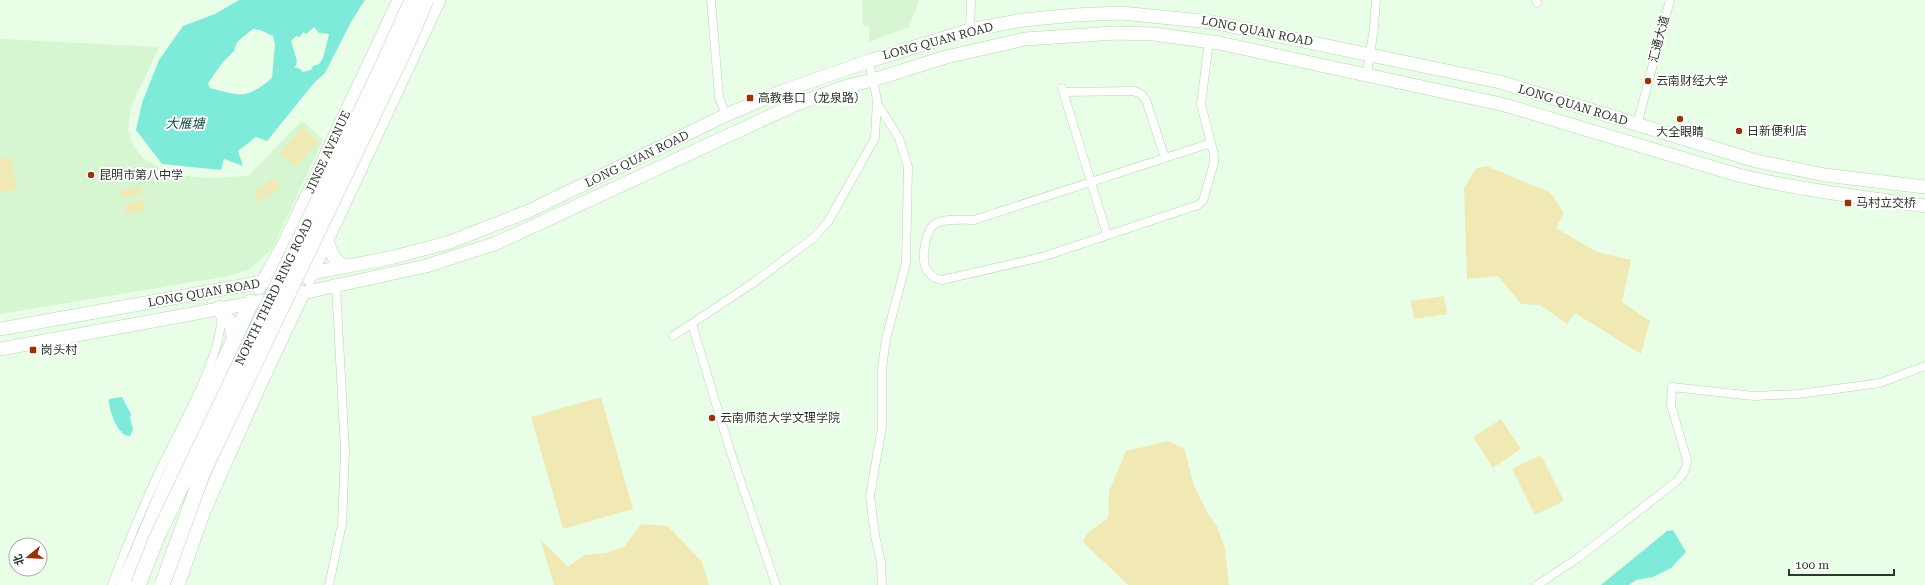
<svg xmlns="http://www.w3.org/2000/svg" width="1925" height="585" font-family="'Roboto Serif','Noto Sans SC',serif">
  <style>
    .built { fill: #d6f5d1 }
    .green { fill: #f1e9b4 }
    .water { fill: #7eeada; fill-rule: evenodd }
    .lines { fill: none; stroke-linecap: round; stroke-linejoin: round }
    .street-casing { stroke: #b9d3b6; stroke-width: 9 }
    .primary-casing { stroke: #b9d3b6; stroke-width: 14 }
    .highway-casing { stroke: #b9d3b6; stroke-width: 16 }
    .street { stroke: #fff; stroke-width: 8 }
    .primary { stroke: #fff; stroke-width: 13 }
    .highway { stroke: #fff; stroke-width: 15 }
    .highway-bridge-casing { stroke: #b9d3b6; stroke-width: 16; stroke-linecap: butt }
    .highway-bridge { stroke: #fff; stroke-width: 15 }
    .poi-dot { fill: #983209; stroke: #fff; stroke-width: 1.5 }
    .labels { text-anchor: middle; dominant-baseline: central; stroke-width: 4; stroke-linejoin: round; paint-order: stroke }
    .street-label { font-size: 12px; fill: #2c362b; stroke: #fff }
    .poi-label { font-size: 12px; fill: #2c362b; stroke: #fff; text-anchor: start }
    .water-label { font-size: 13px; font-style: italic; fill: #184943; stroke: #fff }
  </style>
  <rect width="100%" height="100%" fill="#e9fee6"/>
  <!-- built -->
  <path class="built" d="M862,0H919L909,27L869,42V26H863Z
    M0,39L159,47L131,107L128,130L133,146L144,159L171,174L205,178L248,176L302,121L323,140L272,249L249,270L223,277L0,314Z"/>
  <!-- green -->
  <path class="green" d="M303,127L318,142L295,167L280,153Z
    M11,157L17,189L0,192V159Z
    M1487,166L1551,193L1564,213L1556,228L1597,252L1631,260L1622,302L1650,321L1641,354L1575,313L1567,324L1540,305L1521,304L1498,276L1467,279L1464,188L1476,168Z
    M273,178L280,187L260,202L253,193Z
    M140,186L142,194L122,198L121,190Z
    M144,200L146,210L127,215L124,205Z
    M1444,296L1447,314L1414,319L1411,301Z
    M601,397L633,509L563,529L531,417Z
    M1501,419L1521,449L1493,468L1473,437Z
    M1168,441L1184,448L1194,486L1208,514L1217,526L1225,549L1229,585H1128L1083,542L1087,533L1108,518L1109,491L1126,451Z
    M1541,455L1564,501L1535,515L1512,469Z
    M641,524L668,526L702,562L709,585H554L540,539L568,567L585,555L606,553L624,547Z"/>
  <!-- water -->
  <path class="water" d="M239,0H365L351,22L325,73L314,83L267,141L256,137L238,151L243,166L224,159L221,170L162,164L136,130L142,103L159,60L183,26L215,14ZM314,27L319,33L329,34L323,58L319,64L313,66L311,70L303,72L299,68H295L297,61L291,41L296,36L300,37L303,32L306,34ZM253,29L260,30L273,36L275,44L272,78C246,100 240,96 210,88L208,83L223,62L234,51L237,42Z
    M122,397L131,414L130,418L133,429L130,436C118,437 108,409 109,399Z
    M1673,530L1686,552L1671,568L1653,577L1636,580L1629,585H1601L1667,531Z"/>
  <g class="lines">
    <!-- street casing -->
    <g class="street-casing">
      <path id="street" d="M711,0L719,97L726,115
        M1536,0L1537,3
        M970,30L971,0
        M1209,41L1201,104L1214,155V163L1203,201L1198,205L1042,257L942,280L935,278C931,275 927,271 925,266C922,255 925,228 937,223C947,218 963,220 974,220L1211,143
        M1367,74L1374,27L1376,0
        M1062,88L1107,234
        M1064,92L1134,91L1141,94L1146,100L1165,158
        M878,105L899,138L908,167L906,263L886,339L882,368V427L870,496L875,536L881,562L882,585
        M1637,125L1670,0
        M692,324L730,450L776,585
        M673,336L753,283L812,239L828,222L875,138L877,100L869,61
        M112,585C126,547 142,509 159,472C175,438 227,348 220,315
        M329,585L342,524L345,451L336,286
        M1537,585L1578,558L1677,481C1683,474 1687,469 1687,460L1671,405L1672,387L1754,396L1799,394L1880,383L1925,366"/>
    </g>
    <!-- primary casing -->
    <g class="primary-casing">
      <path id="primary" d="M327,241C331,253 333,260 345,266
        M309,279L439,0
        M259,288L285,242L399,0
        M0,329L312,273L394,257L450,242L529,211L726,115L783,91L869,61L970,30L1023,20L1075,15L1121,13L1212,22L1500,82L1756,161L1825,175L1925,187
        M0,349L284,297L426,266L497,243L792,106L847,86L873,80L946,57L1025,39L1115,33L1154,34L1219,43L1505,105L1738,175C1800,190 1861,197 1925,206"/>
    </g>
    <!-- highway casing -->
    <g class="highway-casing">
      <path id="highway" d="M234,340L251,302
        M124,585L165,487L234,340L232,326L219,308
        M177,585L203,511L257,389L302,293"/>
    </g>
    <!-- street -->
    <use href="#street" class="street"/>
    <!-- primary -->
    <use href="#primary" class="primary"/>
    <!-- highway -->
    <use href="#highway" class="highway"/>
    <!-- highway-bridge casing -->
    <g class="highway-bridge-casing">
      <path id="highway-bridge" d="M138,585L157,537L381,69L412,0
        M162,585L203,472L406,47L426,0"/>
    </g>
    <!-- highway-bridge -->
    <use href="#highway-bridge" class="highway-bridge"/>
  </g>
  <!-- markers -->
  <g class="poi-dot">
    <circle cx="1648" cy="81" r="4"/>
    <rect x="746" y="94" width="8" height="8" rx="2"/>
    <circle cx="1680" cy="119" r="4"/>
    <circle cx="1739" cy="131" r="4"/>
    <circle cx="91" cy="175" r="4"/>
    <rect x="1844" y="199" width="8" height="8" rx="2"/>
    <rect x="29" y="346" width="8" height="8" rx="2"/>
    <circle cx="712" cy="418" r="4"/>
  </g>
  <g class="labels">
    <!-- street labels -->
    <g class="street-label">
      <text transform="translate(1257 31) rotate(11)">LONG QUAN ROAD</text>
      <text transform="translate(1659 39) rotate(-75)">汇通大道</text>
      <text transform="translate(938 41) rotate(-15)">LONG QUAN ROAD</text>
      <text transform="translate(1573 105) rotate(17)">LONG QUAN ROAD</text>
      <text transform="translate(328 152) rotate(-65)">JINSE AVENUE</text>
      <text transform="translate(637 159) rotate(-26)">LONG QUAN ROAD</text>
      <text transform="translate(274 292) rotate(-64)">NORTH THIRD RING ROAD</text>
      <text transform="translate(204 293) rotate(-10)">LONG QUAN ROAD</text>
    </g>
    <!-- poi labels -->
    <g class="poi-label">
      <text x="1656" y="81">云南财经大学</text>
      <text x="758" y="98">高教巷口（龙泉路）</text>
      <text x="1747" y="131">日新便利店</text>
      <text x="1680" y="132" text-anchor="middle">大全眼睛</text>
      <text x="99" y="175">昆明市第八中学</text>
      <text x="1856" y="203">马村立交桥</text>
      <text x="41" y="350">岗头村</text>
      <text x="720" y="418">云南师范大学文理学院</text>
    </g>
    <!-- water labels -->
    <g class="water-label">
      <text x="185" y="123">大雁塘</text>
    </g>
  </g>
  <!-- north arrow -->
  <g transform="translate(28 557) rotate(252)"><circle r="19" fill="#ffffff" stroke="#abafaa"/>
  <path d="M0-3L7 15L0 10L-7 15Z" fill="#983209"/>
  <text y="-6" font-size="11" font-weight="bold" text-anchor="middle" fill="#2c362b">北</text>
  </g>
  <!-- scale -->
  <path d="M1789 569v6h105v-6" fill="none" stroke="#2c362b" stroke-width="2"/>
  <text x="1795" y="569" font-size="12" fill="#2c362b" stroke="#ffffff" stroke-width="3" paint-order="stroke">100 m</text>
</svg>
